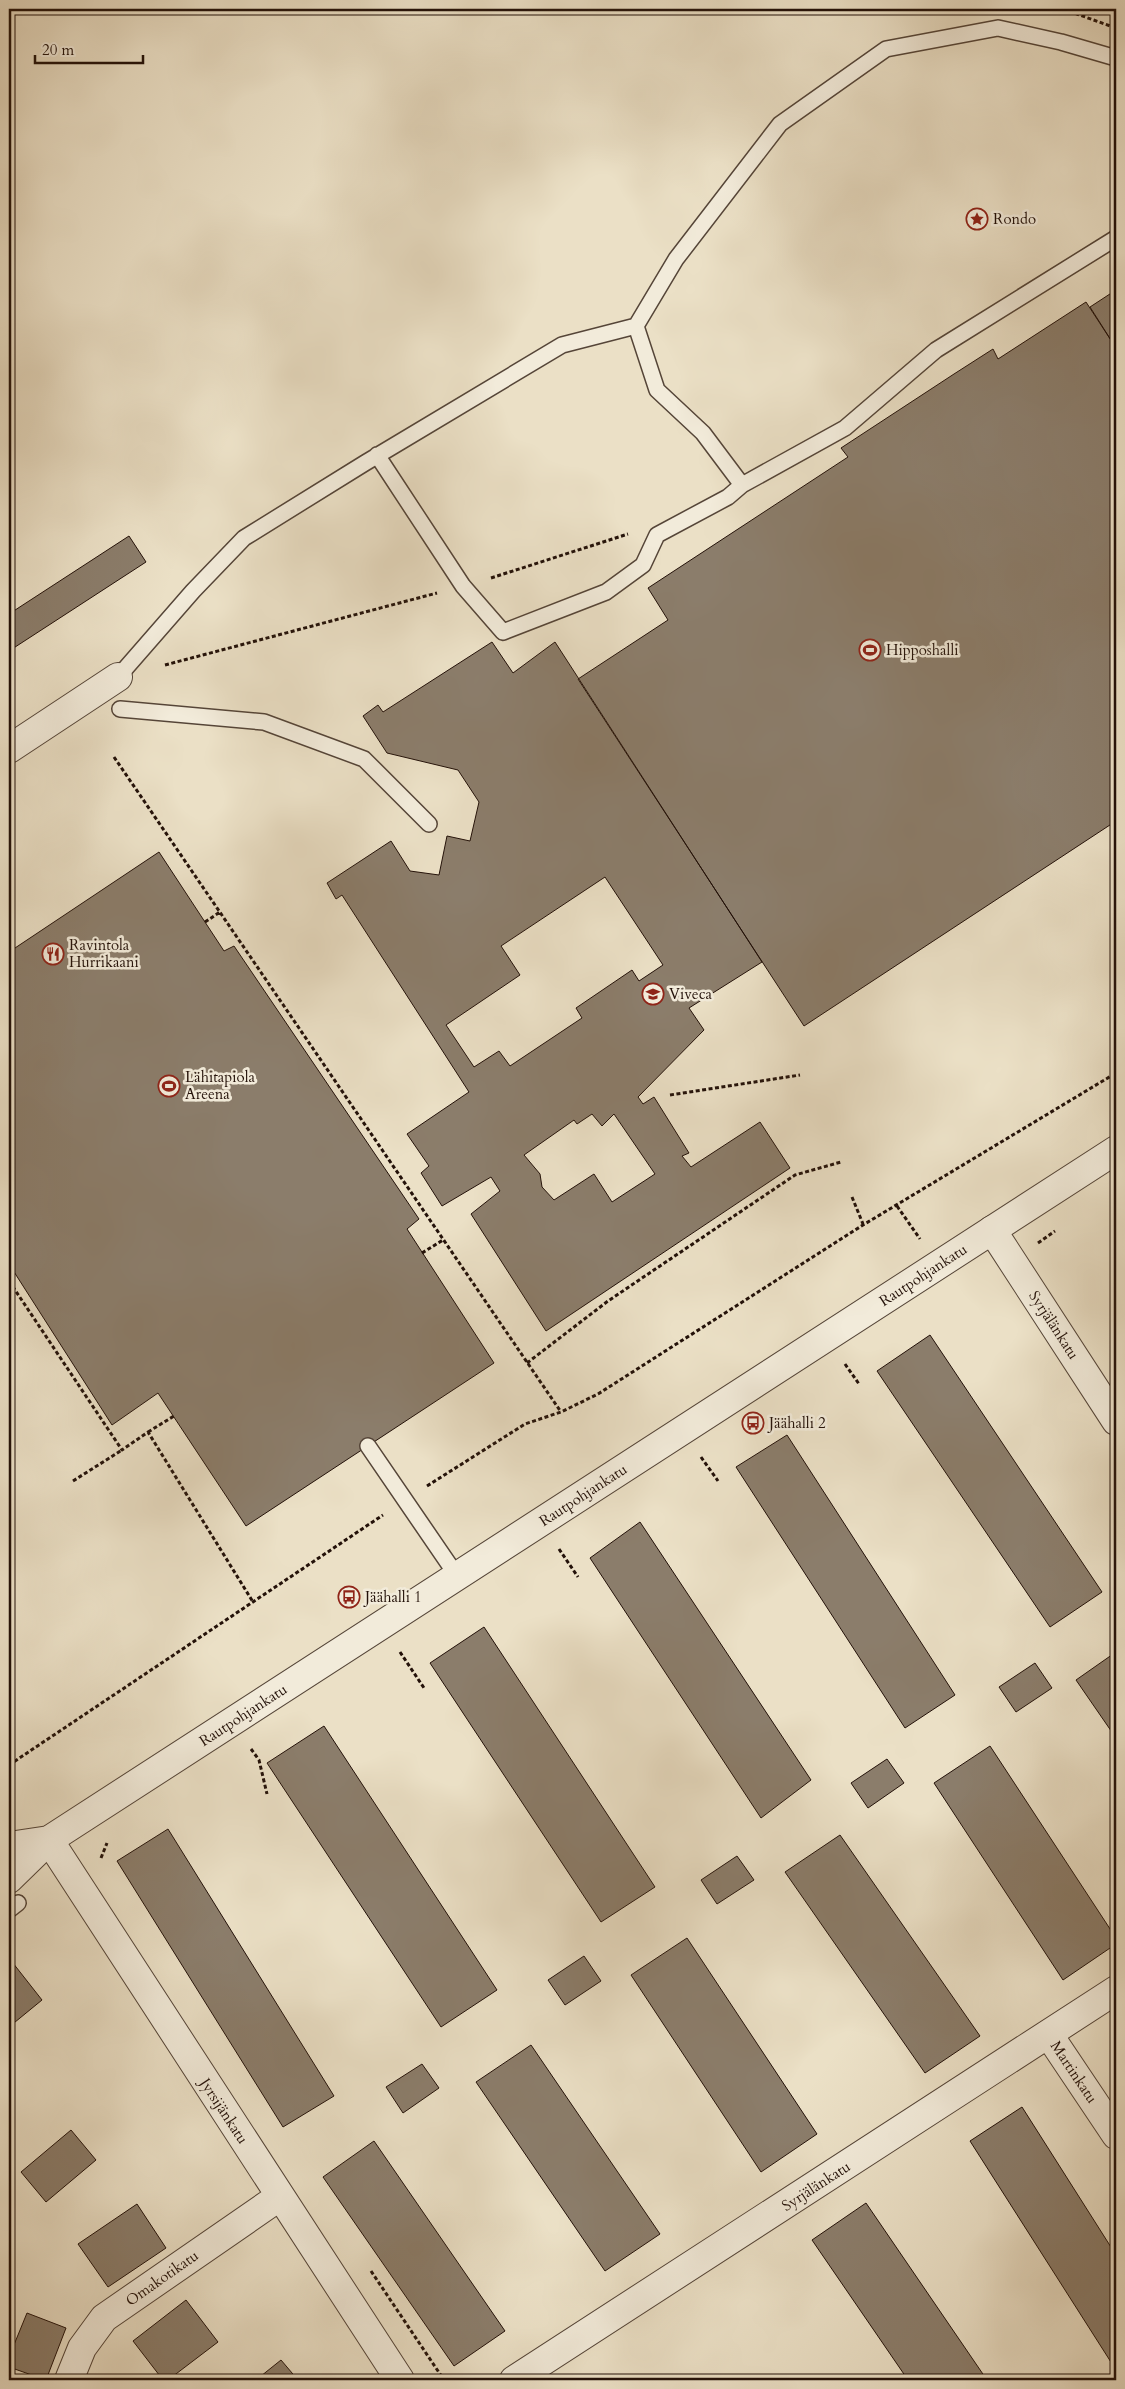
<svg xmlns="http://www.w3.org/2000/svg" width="1125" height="2389" font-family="Cardo,serif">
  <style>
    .building { fill: #8b7d6b; stroke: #231109; fill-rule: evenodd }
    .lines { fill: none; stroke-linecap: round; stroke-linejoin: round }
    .service-casing { stroke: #554538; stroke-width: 18 }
    .minor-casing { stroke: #554538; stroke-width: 30 }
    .tertiary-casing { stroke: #554538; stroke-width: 30 }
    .path { stroke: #231109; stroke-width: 3; stroke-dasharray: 4 2.5; stroke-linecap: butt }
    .service { stroke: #f2ebda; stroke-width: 15 }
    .minor { stroke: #f2ebda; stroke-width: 28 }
    .tertiary { stroke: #f2ebda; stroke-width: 28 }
    .labels { text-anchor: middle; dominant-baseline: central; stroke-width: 5; stroke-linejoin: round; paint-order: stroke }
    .poi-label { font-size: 15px; fill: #231109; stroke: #f2ebda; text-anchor: start }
    .street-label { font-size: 15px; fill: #231109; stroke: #f2ebda }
  </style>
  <rect width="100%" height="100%" fill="#ebe0c6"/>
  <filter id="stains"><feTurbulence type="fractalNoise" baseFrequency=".004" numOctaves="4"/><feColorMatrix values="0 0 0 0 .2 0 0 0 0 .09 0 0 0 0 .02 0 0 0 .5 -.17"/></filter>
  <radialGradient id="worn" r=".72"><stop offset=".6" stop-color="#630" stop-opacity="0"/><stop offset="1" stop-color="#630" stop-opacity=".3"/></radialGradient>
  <!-- building -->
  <path class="building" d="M1116,290V348L1090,307Z
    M1086,302L1116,348V821L804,1026L578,679L668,620L648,588L848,457L841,448L954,374L993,349L998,359Z
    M129,536L146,562L9,651V614Z
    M492,642L513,673L555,642L762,962L689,1008L704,1030L638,1097L643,1104L654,1097L689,1153L682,1156L691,1167L760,1122L790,1168L546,1331L471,1214L500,1191L491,1177L442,1206L421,1173L429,1166L407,1134L469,1092L342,895L336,899L327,883L391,841L410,871L439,875L447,836L470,841L479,802L458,770L387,753L363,716L378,705L383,712ZM605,877L663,965L639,981L632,970L576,1008L582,1018L510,1066L499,1051L474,1067L446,1025L520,975L501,946ZM592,1114L602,1126L614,1114L655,1174L612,1202L594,1174L554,1200L542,1187L540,1174L524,1155L574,1120L577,1124Z
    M159,852L224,951L234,946L419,1219L407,1229L494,1363L246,1526L158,1393L112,1425L9,1264V952Z
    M930,1335L1102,1592L1050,1627L877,1371Z
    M787,1435L955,1695L905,1728L736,1467Z
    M640,1522L811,1780L761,1818L590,1558Z
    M484,1627L655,1887L601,1922L430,1663Z
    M1116,1652V1738L1076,1680Z
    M1035,1663L1052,1688L1016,1712L999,1687Z
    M324,1726L497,1990L441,2027L267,1763Z
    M990,1746L1116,1938V1944L1063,1980L934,1783Z
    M887,1759L904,1783L868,1808L851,1783Z
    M168,1829L334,2096L283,2127L117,1861Z
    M840,1835L980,2036L925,2073L785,1872Z
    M737,1856L754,1880L717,1904L701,1880Z
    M687,1938L817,2134L761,2172L631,1975Z
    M584,1956L601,1981L565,2005L548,1980Z
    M9,1958L42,2000L9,2027Z
    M531,2045L660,2234L605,2271L476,2082Z
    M422,2064L439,2088L403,2113L386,2087Z
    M1022,2107L1116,2255V2370L970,2141Z
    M71,2130L96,2160L46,2202L21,2172Z
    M374,2141L505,2331L454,2366L323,2177Z
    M866,2203L987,2380H908L812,2240Z
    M137,2204L166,2248L108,2287L78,2244Z
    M186,2300L218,2342L168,2380H163L133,2341Z
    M27,2313L66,2328L46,2380L9,2367V2357Z
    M281,2360L298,2380H256Z"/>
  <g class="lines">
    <!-- service casing -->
    <g class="service-casing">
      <path id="service" d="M377,455L463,586L503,632L606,592L643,565L657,535L728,497L742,485L703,433L657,390L636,326
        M742,485L845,428L936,350L1116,238
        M118,677L193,591L244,538L365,463L562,345L636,326L676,259L780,124L886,49L998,28L1061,42L1116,58
        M120,709L264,722L364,759L429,824
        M368,1446L457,1576
        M9,1910L18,1903"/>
    </g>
    <!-- minor casing -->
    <g class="minor-casing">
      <path id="minor" d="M9,749L118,677
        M992,1230L1116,1421
        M49,1840L400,2380
        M1049,2035L1116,2135
        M69,2380L82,2348L104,2318L279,2197
        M514,2380L1116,1990"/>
    </g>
    <!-- tertiary casing -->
    <g class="tertiary-casing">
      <path id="tertiary" d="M9,1846L49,1840
        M9,1879L49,1840L1116,1150"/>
    </g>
    <!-- path -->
    <path class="path" d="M1063,9L1113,27
      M491,578L628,534
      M165,665L437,593
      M114,757L561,1412
      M205,922L220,912
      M670,1095L800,1075
      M852,1197L863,1224
      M897,1206L920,1239
      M1038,1243L1055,1231
      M422,1253L443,1240
      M9,1281L122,1450L148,1432L253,1602
      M527,1363L608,1301L795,1175L841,1162
      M845,1364L859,1384
      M148,1432L174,1416
      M701,1457L718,1481
      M73,1481L122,1450
      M427,1486L525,1424L561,1412L598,1394L863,1225L1116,1073
      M559,1549L578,1577
      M400,1652L424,1688
      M251,1749L259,1760L267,1794
      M9,1765L383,1515
      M101,1858L107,1843
      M371,2271L444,2380"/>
    <!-- service -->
    <use href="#service" class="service"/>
    <!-- minor -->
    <use href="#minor" class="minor"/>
    <!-- tertiary -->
    <use href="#tertiary" class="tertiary"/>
  </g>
  <!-- icons -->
  <defs>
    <g id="sight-ring" transform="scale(1.125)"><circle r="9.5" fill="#f2ebda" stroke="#8f2418" stroke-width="1.5"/><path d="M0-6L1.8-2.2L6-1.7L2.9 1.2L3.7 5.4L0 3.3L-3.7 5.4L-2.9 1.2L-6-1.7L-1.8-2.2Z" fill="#8f2418"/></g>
    <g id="stadium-ring" transform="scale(1.125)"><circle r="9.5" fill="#f2ebda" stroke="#8f2418" stroke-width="1.5"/><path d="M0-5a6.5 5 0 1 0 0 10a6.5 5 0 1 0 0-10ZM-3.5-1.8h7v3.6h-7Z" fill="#8f2418"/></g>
    <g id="restaurant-ring" transform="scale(1.125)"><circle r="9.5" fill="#f2ebda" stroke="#8f2418" stroke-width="1.5"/><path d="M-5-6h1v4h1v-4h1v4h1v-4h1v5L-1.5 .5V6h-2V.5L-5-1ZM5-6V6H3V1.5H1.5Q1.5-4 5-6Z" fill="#8f2418"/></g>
    <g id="university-ring" transform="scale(1.125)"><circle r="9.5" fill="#f2ebda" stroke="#8f2418" stroke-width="1.5"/><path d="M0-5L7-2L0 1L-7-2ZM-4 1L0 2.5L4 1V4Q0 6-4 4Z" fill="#8f2418"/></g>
    <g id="bus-ring" transform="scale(1.125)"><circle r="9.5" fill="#f2ebda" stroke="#8f2418" stroke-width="1.5"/><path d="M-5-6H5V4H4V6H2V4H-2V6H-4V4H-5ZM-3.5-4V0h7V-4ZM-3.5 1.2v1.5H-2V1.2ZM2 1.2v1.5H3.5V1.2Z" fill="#8f2418"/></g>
  </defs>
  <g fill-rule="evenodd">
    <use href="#sight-ring" x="977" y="219"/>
    <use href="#stadium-ring" x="870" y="650"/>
    <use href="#restaurant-ring" x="53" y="954"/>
    <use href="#university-ring" x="653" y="994"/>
    <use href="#stadium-ring" x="169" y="1086"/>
    <use href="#bus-ring" x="753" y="1423"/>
    <use href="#bus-ring" x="349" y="1597"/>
  </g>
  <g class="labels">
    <!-- poi labels -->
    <g class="poi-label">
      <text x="993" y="219">Rondo</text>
      <text x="886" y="650">Hipposhalli</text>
      <text x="69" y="945">Ravintola<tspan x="69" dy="17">Hurrikaani</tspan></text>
      <text x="669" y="994">Viveca</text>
      <text x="185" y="1077">Lähitapiola<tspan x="185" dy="17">Areena</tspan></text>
      <text x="769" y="1423">Jäähalli 2</text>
      <text x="365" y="1597">Jäähalli 1</text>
    </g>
    <!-- street labels -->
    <g class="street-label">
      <text transform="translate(923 1275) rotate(-33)">Rautpohjankatu</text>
      <text transform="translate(1054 1325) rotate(57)">Syrjälänkatu</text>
      <text transform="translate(583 1495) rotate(-33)">Rautpohjankatu</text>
      <text transform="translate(243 1715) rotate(-33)">Rautpohjankatu</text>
      <text transform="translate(1074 2072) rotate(56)">Martinkatu</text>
      <text transform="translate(224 2111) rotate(57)">Jyrsijänkatu</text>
      <text transform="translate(816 2186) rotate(-33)">Syrjälänkatu</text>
      <text transform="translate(162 2278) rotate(-35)">Omakotikatu</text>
    </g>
  </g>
  <!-- margin -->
  <rect width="1125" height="2389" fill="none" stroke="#ebe0c6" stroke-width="30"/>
  <rect x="10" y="10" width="1105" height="2369" fill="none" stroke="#231109" stroke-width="2.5"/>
  <rect x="15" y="15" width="1095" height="2359" fill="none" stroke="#231109"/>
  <!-- scale -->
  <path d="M35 55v8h108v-8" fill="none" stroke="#231109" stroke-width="2.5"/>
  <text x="42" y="55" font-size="15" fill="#231109" stroke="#f2ebda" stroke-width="4" paint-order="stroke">20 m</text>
  <rect width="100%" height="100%" filter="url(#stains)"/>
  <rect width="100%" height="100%" fill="url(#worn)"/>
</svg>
